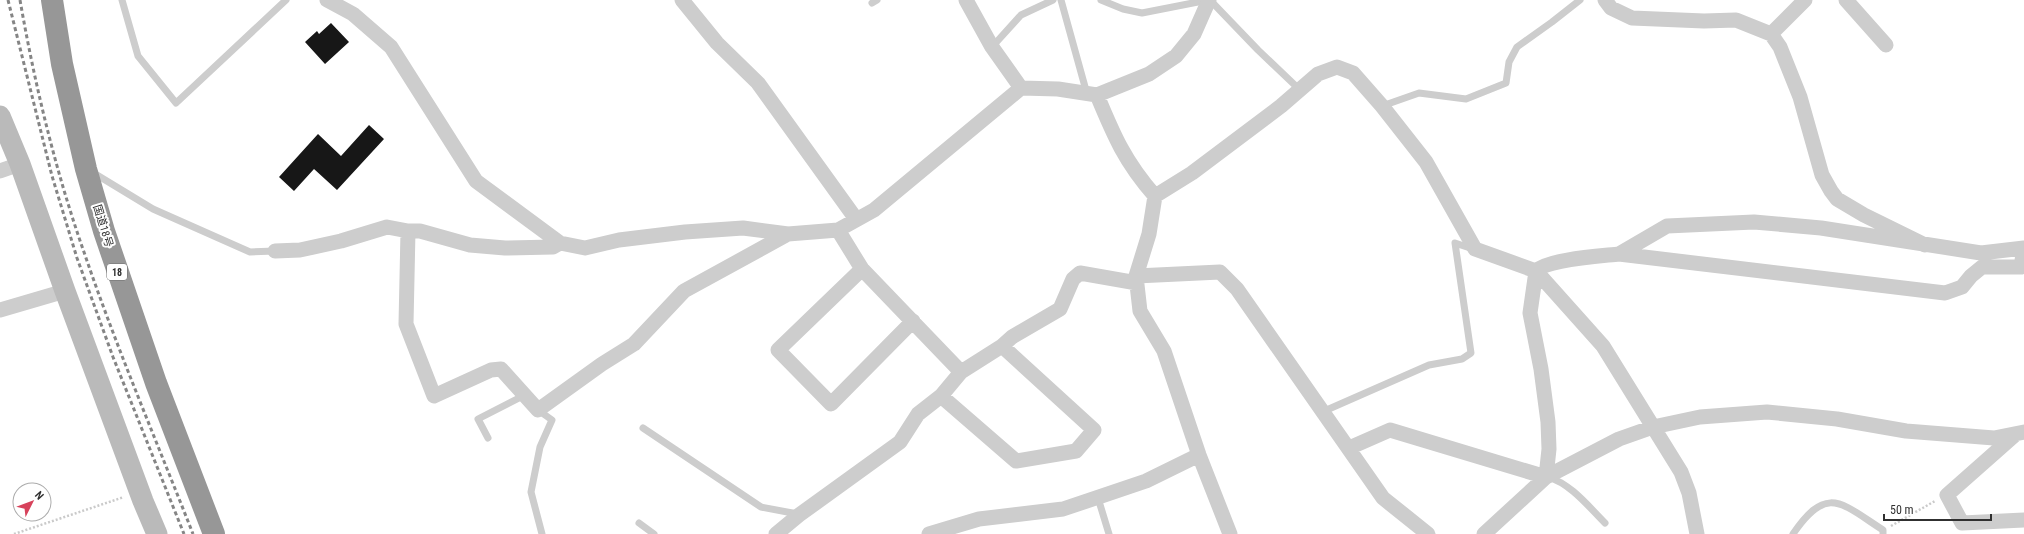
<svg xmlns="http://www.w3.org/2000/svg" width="2024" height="534" font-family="'Roboto Condensed','Noto Sans JP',sans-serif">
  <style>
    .building { fill: #171717 }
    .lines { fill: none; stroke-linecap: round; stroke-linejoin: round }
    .path { stroke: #cacaca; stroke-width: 2.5; stroke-dasharray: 2 2; stroke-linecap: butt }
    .lane { stroke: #cdcdcd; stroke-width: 7 }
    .street { stroke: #cdcdcd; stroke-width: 15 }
    .secondary { stroke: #bababa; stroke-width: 21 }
    .highway { stroke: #979797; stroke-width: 22 }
    .rail { stroke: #858585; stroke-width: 3; stroke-dasharray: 4 3; stroke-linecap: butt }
    .labels { text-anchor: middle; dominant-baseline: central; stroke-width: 4; stroke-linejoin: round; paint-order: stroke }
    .shield { fill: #fff; stroke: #6e6e6e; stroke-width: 1 }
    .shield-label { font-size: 10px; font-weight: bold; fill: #303030 }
    .street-label { font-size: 11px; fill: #303030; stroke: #fff }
  </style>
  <rect width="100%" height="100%" fill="#fff"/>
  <!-- building -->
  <path class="building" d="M331,23L349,42L325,64L305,42L317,31L319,34Z
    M369,125L384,139L337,190L314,169L294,191L279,177L318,134L341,156Z"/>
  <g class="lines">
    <!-- path -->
    <path class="path" d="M1891,526L1935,501
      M14,534L124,497"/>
    <!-- lane -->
    <path class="lane" d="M122,0L138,56L176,103L286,0
      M1061,0L1087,94
      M1101,0L1123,9L1142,13L1208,0
      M1210,0L1258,50L1300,90
      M872,3L877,0
      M992,47L1021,15L1053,0
      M1382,106L1419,93L1466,99L1506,83L1509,62L1517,47L1552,22L1580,0
      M92,172L153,209L250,252L275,251
      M538,410L552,420L540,447L531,492L542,534
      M1322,412L1429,365L1462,359L1471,353L1455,243L1473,249
      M643,428L761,507L798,514
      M488,438L478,419L523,396
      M1548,477C1571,484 1588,506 1605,523
      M1098,498L1109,534
      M639,523L654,534
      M1793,534C1827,484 1841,503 1883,530V534"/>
    <!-- street -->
    <path class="street" d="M327,0L353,14L391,47L476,181L560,243L585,248L619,240L685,232L743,228L788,234L838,230L874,210L1021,88L1058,89L1097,95L1149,74L1176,56L1194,34L1209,0
      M682,0L717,43L758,83L856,219
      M966,0L992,47L1021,88
      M1605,0L1611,8L1632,18L1704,21L1736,20L1771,34L1780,47L1800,97L1822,175L1831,191L1837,199L1864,215L1925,245
      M1846,0L1886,45
      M1771,34L1805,0
      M1097,95C1114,136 1125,162 1155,196
      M0,171L20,164
      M838,230L862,269L961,372
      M408,231L406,324L434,396L491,370L501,369L538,410L602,364L634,344L684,291L788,234
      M275,251L300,250L341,241L387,227L408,231H420L470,245L505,248L553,247L560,243
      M1619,254L1667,226L1754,222L1821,228L1981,253L2024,248
      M862,269L778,350L831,404L913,321
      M1136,276L1220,272L1237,289L1383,498L1428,534
      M0,310L65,291
      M1002,346L1012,337L1060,309L1073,279L1080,273L1137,283
      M2016,434L1947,495L1962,523L2024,520
      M1349,448L1390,430L1546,477
      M1546,477L1549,449L1548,422L1541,369L1530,313L1536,271C1548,259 1602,256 1619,254L1945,293L1962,287L1971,276L1982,267H2021L2024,248
      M776,534L799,515L900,442L918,414L941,396L961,372L1002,346L1094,430L1076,451L1016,461L941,396
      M929,534L979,519L1063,509L1146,481L1199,455
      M1230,534L1199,455L1164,351L1140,311L1136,276L1149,234L1155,196L1192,173L1281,106L1318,74L1337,67L1353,73L1382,106L1426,162L1475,249L1536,271L1603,346L1681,472L1689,493L1697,534
      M1484,534L1546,477L1619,439L1653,427L1700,417L1767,412L1837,419L1906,431L1994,438L2024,432"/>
    <!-- secondary -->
    <path class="secondary" d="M0,116L20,164L65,291L143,501L157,534"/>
    <!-- highway -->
    <path class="highway" d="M52,0L62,64L86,169L104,231L156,383L214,534"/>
    <!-- rail -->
    <path class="rail" d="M8,0L52,176L77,258L113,357L184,534
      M20,0C35,86 56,173 85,255C117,349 157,442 193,534"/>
  </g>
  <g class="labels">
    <!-- shield labels -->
    <rect class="shield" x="107" y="264" width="20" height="16" rx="3"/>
    <g class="shield-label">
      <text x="117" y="272">18</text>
    </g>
    <!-- street labels -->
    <g class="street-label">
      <text transform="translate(103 226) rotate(73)">国道18号</text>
    </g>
  </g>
  <!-- north arrow -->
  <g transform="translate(32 502) rotate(48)"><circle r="19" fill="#ffffff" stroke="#acacac"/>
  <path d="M0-3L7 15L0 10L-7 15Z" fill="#d7425b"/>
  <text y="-6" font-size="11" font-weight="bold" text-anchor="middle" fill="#303030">N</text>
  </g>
  <!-- scale -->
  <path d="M1884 514v6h107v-6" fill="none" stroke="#303030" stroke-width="2"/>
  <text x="1890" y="514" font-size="12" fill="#303030" stroke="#ffffff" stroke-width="3" paint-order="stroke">50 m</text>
</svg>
